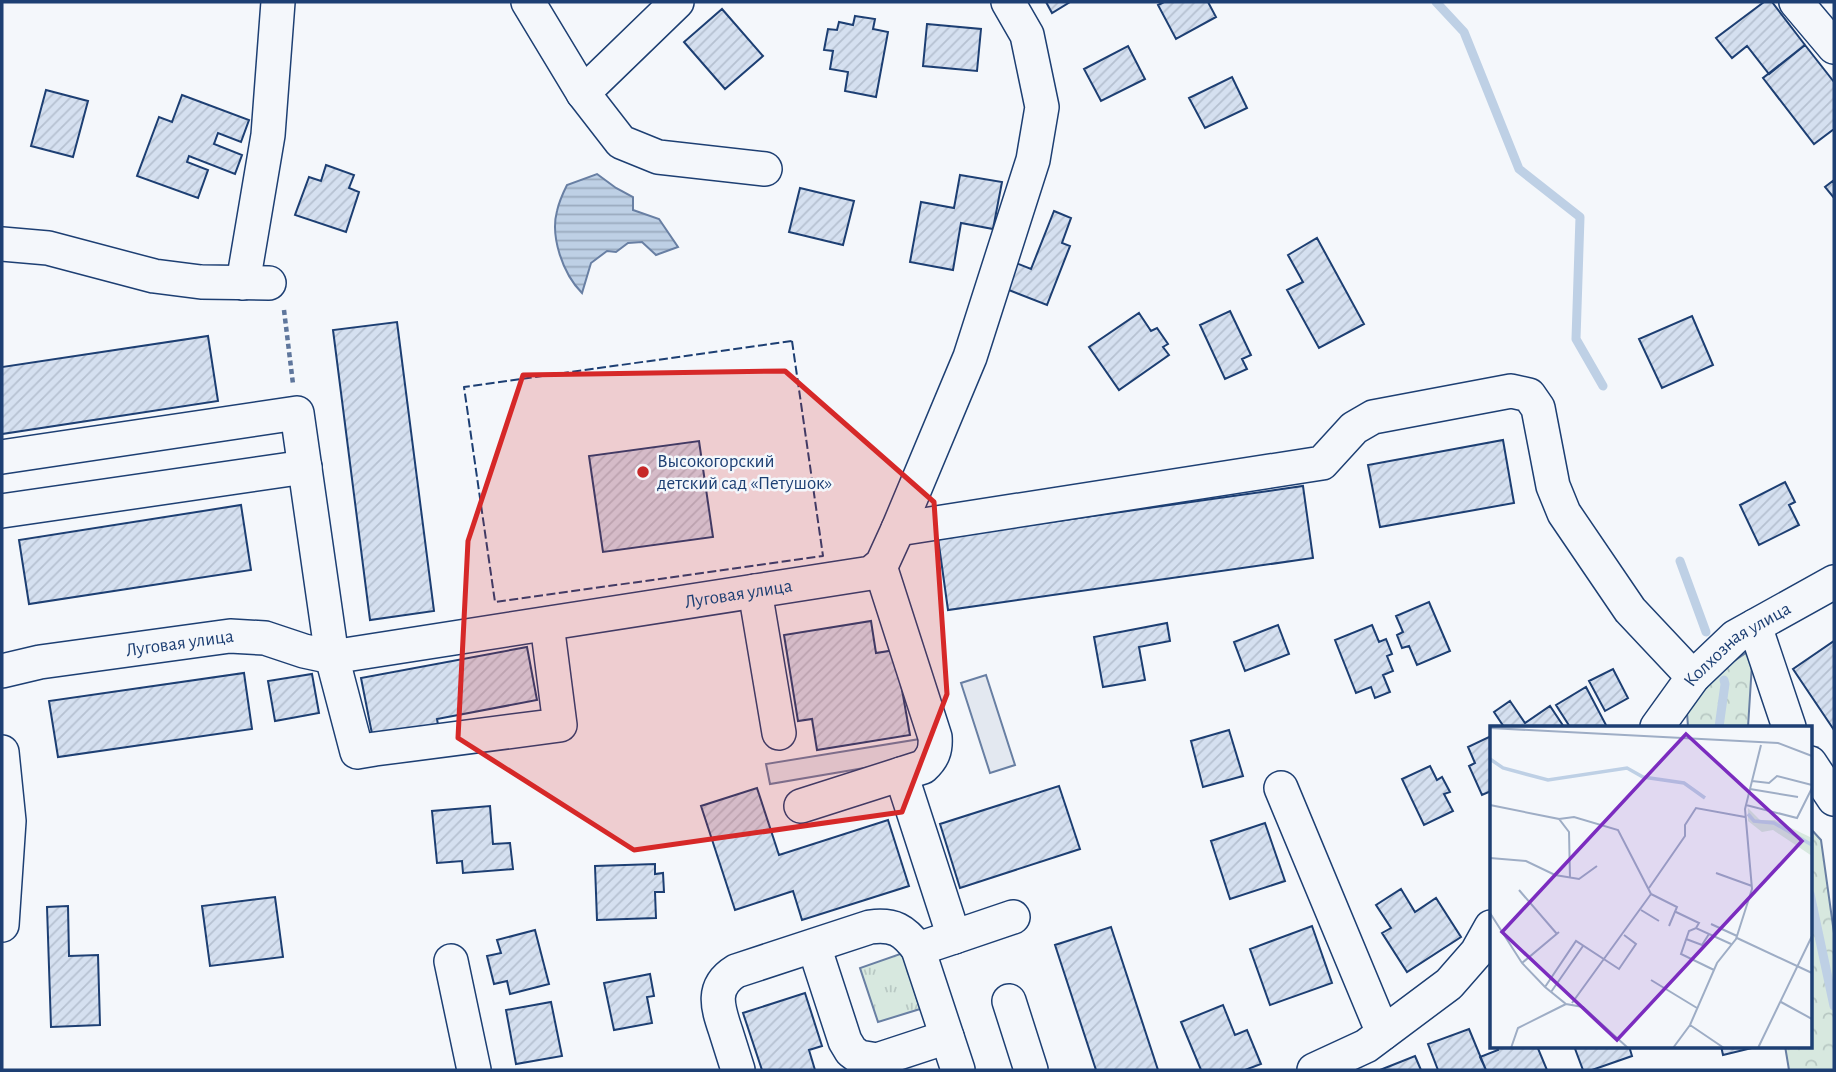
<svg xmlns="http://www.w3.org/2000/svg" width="1836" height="1072" font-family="'Alegreya Sans',sans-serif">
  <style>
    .forest { fill: url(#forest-crowns); stroke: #687fa3; stroke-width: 2 }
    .park { fill: url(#park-tufts); stroke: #687fa3; stroke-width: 2 }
    .parking { fill: #e3e8f0; stroke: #687fa3; stroke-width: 2 }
    .water { fill: url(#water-rules); stroke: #687fa3; stroke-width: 2 }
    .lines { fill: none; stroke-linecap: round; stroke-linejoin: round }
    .stream { stroke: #bed0e5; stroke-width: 9 }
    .building { fill: url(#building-hatch); stroke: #1d3f73; stroke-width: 2 }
    .minor-casing { stroke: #1d3f73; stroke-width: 36 }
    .path { stroke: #5e769c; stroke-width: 4.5; stroke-dasharray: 5 3.5; stroke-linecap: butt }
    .minor { stroke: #f4f7fb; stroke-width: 33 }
    .fence { stroke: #1d3f73; stroke-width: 2; stroke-dasharray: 9 3.5; stroke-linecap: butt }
    .marked { fill: #d62828; fill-opacity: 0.2; stroke: #d62828; stroke-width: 5; stroke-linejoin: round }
    .poi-dot { fill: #c62828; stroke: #f4f7fb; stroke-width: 2.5 }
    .labels { text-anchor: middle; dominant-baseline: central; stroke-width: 5; stroke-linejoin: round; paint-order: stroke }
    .poi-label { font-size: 19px; fill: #1d3f73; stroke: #f4f7fb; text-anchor: start }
    .street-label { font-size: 19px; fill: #1d3f73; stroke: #f4f7fb }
    .inset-river { fill: none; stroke: #bed0e5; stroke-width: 3.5 }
    .inset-road { fill: none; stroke: #9eadc5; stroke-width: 2 }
    .view { fill: #7b2cbf; fill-opacity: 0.15; stroke: #7b2cbf; stroke-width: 3.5 }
    .inset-edge { fill: none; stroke: #1d3f73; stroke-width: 3.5 }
  </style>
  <defs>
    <pattern id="forest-crowns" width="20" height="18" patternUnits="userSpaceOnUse" patternTransform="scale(1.75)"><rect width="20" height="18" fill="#d7e8df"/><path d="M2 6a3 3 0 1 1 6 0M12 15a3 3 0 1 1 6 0" fill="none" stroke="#b8c8c3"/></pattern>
    <pattern id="park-tufts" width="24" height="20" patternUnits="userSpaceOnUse" patternTransform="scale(1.75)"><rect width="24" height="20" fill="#d7e8df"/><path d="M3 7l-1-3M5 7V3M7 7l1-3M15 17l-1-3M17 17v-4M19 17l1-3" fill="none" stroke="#b8c8c3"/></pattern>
    <pattern id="water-rules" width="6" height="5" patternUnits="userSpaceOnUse" patternTransform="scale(1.75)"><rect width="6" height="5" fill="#bed0e5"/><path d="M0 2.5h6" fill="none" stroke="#9aaabe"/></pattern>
    <pattern id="building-hatch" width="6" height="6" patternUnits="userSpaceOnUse" patternTransform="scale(1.75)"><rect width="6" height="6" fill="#d5e0f0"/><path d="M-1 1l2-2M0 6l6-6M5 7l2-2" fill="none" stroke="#b6c1d1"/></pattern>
  </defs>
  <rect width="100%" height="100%" fill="#f4f7fb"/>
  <!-- forest -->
  <path class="forest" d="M1753,648L1748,727H1688L1687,712L1708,679Z
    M1810,828L1821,840L1834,933V1070H1789L1785,1046H1810Z"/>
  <!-- park -->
  <path class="park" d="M903,953L920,1009L878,1022L860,968Z"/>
  <!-- parking -->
  <path class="parking" d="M986,675L1015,765L990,773L961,683Z
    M920,739L923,758L770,784L766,764Z"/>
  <!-- water -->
  <path class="water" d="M597,174L616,188L633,197V210L659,219L678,247L656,255L642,242L628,243L616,252L607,251L591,263L582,293C563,274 550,237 557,211C559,202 563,193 567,185Z"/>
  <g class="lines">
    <!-- stream -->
    <path class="stream" d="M1436,2L1464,32L1519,169L1580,217L1576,339L1603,386
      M1680,561L1706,632
      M1719,727L1725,684L1724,680
      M1810,894L1834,1006"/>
  </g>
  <!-- building -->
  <path class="building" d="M1046,2H1070L1052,13Z
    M1164,2H1208L1216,17L1176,39L1158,5Z
    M1764,2H1772L1805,45L1769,74L1747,46L1732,58L1716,38Z
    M722,9L763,56L725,89L684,42Z
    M855,16L875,19L873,29L888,32L876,97L845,91L848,72L830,69L833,51L824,50L828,29L837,30L839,22L853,25Z
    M927,24L981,29L977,71L923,66Z
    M1805,45L1834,82V129L1814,144L1763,78Z
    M1128,46L1145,79L1101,101L1084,69Z
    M1232,77L1247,108L1205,128L1189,98Z
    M46,90L88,101L73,157L31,146Z
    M182,95L249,120L241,142L218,133L214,144L242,155L235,174L189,156L187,162L208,170L198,198L137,176L159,117L172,122Z
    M326,165L354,175L349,188L359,192L346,232L295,215L309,177L321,181Z
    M960,175L1002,182L993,229L961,223L953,270L910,262L921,202L954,208Z
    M1834,180V198L1825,187Z
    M800,188L854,201L843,245L789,232Z
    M1054,211L1071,218L1062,243L1070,246L1047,305L1001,287L1011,261L1031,269Z
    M1317,238L1364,324L1319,348L1287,290L1303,282L1288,255Z
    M1230,311L1251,355L1242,359L1247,369L1225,379L1200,325Z
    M1139,313L1151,331L1157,328L1168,344L1163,347L1169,355L1119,390L1089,347Z
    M1692,316L1713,365L1662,388L1639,339Z
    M397,322L434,611L370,620L333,330Z
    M208,336L218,401L2,434V367Z
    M1503,440L1514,503L1380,527L1368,465Z
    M699,441L713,537L603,552L589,456Z
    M1785,482L1795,502L1789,505L1799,525L1759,545L1740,505Z
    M1303,486L1313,558L948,610L938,538Z
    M241,505L251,570L29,604L19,540Z
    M1429,602L1450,651L1417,665L1409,646L1402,648L1397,635L1403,632L1396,616Z
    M871,621L876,653L895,650L910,735L817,750L812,719L798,721L784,635Z
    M1167,623L1170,641L1139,647L1145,680L1103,687L1094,637Z
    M1278,625L1289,654L1245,671L1234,642Z
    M1372,625L1379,642L1386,639L1392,654L1387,656L1393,671L1383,675L1390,692L1375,698L1371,687L1356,693L1335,640Z
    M1834,641V730L1793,669Z
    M527,647L537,700L437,719L440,736L375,749L361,678Z
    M1613,669L1628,698L1605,711L1589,681Z
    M244,673L252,729L58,757L49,701Z
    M312,674L319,713L275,721L268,681Z
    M1586,687L1607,727H1570L1556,705Z
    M1510,701L1525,723L1550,706L1564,727H1517L1516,726L1504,727L1494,712Z
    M1229,730L1243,776L1203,787L1191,741Z
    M1491,736V791L1482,795L1469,766L1475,763L1468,747Z
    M1430,766L1437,780L1442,777L1450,792L1444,794L1453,811L1424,825L1402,779Z
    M1059,786L1080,849L960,888L940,824Z
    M757,788L779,855L888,820L909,886L802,920L793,891L735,910L701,806Z
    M490,806L493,844L510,843L513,869L463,873L462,861L437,863L432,811Z
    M1265,823L1285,881L1230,899L1211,841Z
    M655,864V874L663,873L664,892H655L656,918L597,920L595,866Z
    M1401,889L1415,912L1436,898L1461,937L1407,972L1382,933L1391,928L1376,905Z
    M275,897L283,957L210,966L202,906Z
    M68,906L69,956L98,955L100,1025L51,1027L47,907Z
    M1312,926L1332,983L1270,1005L1250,949Z
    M1111,927L1158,1070H1096L1055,945Z
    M535,930L549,984L510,994L507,981L494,984L487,956L501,953L497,940Z
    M650,974L654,996L647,997L652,1023L614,1030L604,983Z
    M805,993L822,1046L809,1050L815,1070H762L743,1013Z
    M551,1002L562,1056L516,1064L506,1010Z
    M1223,1005L1235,1035L1247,1030L1261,1064L1245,1070H1201L1181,1022Z
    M1469,1029L1486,1070H1438L1428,1044Z
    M1496,1046H1537L1547,1070H1486L1480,1057L1498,1050Z
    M1574,1046H1629L1632,1056L1592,1070H1583Z
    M1721,1046H1760L1723,1055Z
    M1415,1056L1421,1070H1380Z"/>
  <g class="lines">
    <!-- minor casing -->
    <g class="minor-casing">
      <g id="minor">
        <path d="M528,2L583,93L621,142L658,157L765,169"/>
        <path d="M1796,2L1834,47"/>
        <path d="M583,93L677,2"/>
        <path d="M2,244L48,248L154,276L201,282L269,283"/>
        <path d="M243,283L268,135L278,2"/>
        <path d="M2,457L297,413L332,657L357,752L375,749L560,725L547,624"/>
        <path d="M2,511L305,467"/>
        <path d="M898,529L1322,463L1354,428L1373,417L1511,391L1529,395L1538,408L1553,486L1564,513L1630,610L1693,677"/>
        <path d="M755,591L779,733"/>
        <path d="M1755,626L1789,727"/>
        <path id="s1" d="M2,671L40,662L230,636L265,638L304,651L332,657L871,573L882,564L898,529L970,357L1033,160L1042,107L1027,35L1008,2"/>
        <path id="s2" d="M1657,727L1693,677L1735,637L1834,582"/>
        <path d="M2,752L9,821L2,925"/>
        <path d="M1810,763L1834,799"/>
        <path d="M901,774L954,937L918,949"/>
        <path d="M1281,788L1383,1033"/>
        <path d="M801,806L923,767C933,758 936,750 935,737L880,566"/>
        <path d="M954,937L1013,917"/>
        <path d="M814,946L845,1041L851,1051L859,1057L877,1060L947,1037"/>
        <path d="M451,961L474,1070"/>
        <path d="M1009,1001L1031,1070"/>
        <path d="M738,1070C734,1057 730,1045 726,1032C718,1008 710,987 736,971L870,927C894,924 904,930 918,949L958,1070"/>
        <path d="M1314,1070L1366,1046L1449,984L1477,952L1491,927"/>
      </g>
    </g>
    <!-- path -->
    <path class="path" d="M284,310L293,384"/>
    <!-- minor -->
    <use href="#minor" class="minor"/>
    <!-- fence -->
    <path class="fence" d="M792,341L823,556L495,602L464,387Z"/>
  </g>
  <!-- marked area -->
  <path class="marked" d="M785,371L934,502L947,694L902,812L634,850L458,738L468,541L523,375Z"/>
  <!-- markers -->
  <circle class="poi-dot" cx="643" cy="472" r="7"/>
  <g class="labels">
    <!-- poi labels -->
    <g class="poi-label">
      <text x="657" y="461">Высокогорский<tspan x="657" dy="22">детский сад «Петушок»</tspan></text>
    </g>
    <!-- street labels -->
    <g class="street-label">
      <text stroke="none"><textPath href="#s1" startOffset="747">Луговая улица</textPath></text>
      <text stroke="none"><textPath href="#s1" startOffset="180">Луговая улица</textPath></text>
      <text stroke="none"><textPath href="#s2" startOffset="117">Колхозная улица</textPath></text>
    </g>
  </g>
  <!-- overview -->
  <g transform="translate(1490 726)">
    <rect width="322" height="322" fill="#f4f7fb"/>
    <path d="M258,82L270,94H285L322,112V130L283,104L272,106L258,95Z" fill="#d7e8df"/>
    <path class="inset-river" d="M0,33L13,42L58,54L137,42L153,51L194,57L215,72M258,88L264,95L284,97L322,119"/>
    <path class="inset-road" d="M0,2L288,17L322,30M262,55L279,57L287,50L322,59M260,63L308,71M0,79L69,93L79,106L80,152M256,79L307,92L322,62M69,93L84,91L128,104L161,168L82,277M0,132L36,135L65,149L89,153L107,140M226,147L262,160M159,162L195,110V99L206,82L255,91M29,164L67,208M161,168L187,181L179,200M151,184L169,195M186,186L209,197L206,202M0,187L32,237L55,261L76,278L93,281L138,322M221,198L247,210M247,212L322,247M196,213L212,219L219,208M32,237L69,206M224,244L191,228L199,205L206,202L241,218M161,254L207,282M55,261L86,215L129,243L146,218L134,209M61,266L93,220M291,276L322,293M200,299L234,322M21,322L28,302L76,278M183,322L200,299L227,237L246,213L262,163L255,83L271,19M268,322L322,210"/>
    <path class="view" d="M196,8L312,115L127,314L12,206Z"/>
    <rect width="322" height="322" class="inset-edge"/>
  </g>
  <!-- border -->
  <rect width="1836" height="1072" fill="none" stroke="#1d3f73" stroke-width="7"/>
</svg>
